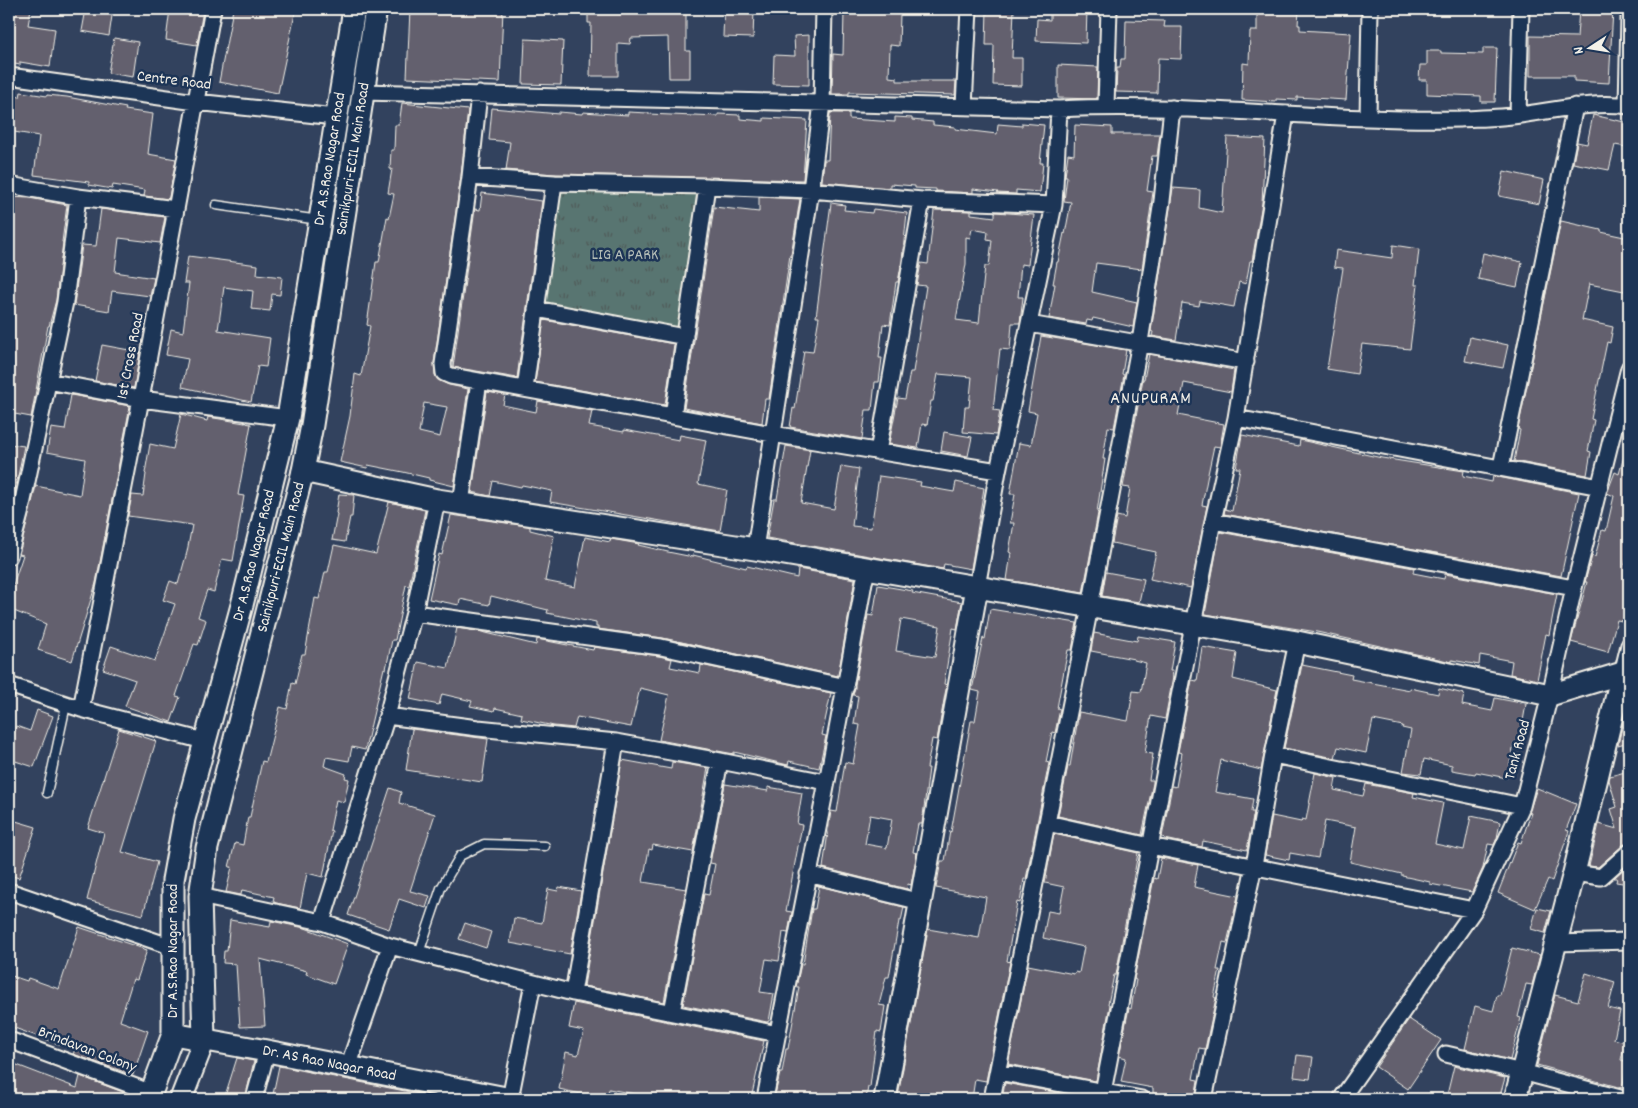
<svg xmlns="http://www.w3.org/2000/svg" width="1638" height="1108" font-family="Dekko,sans-serif">
  <style>
    .grass { fill: url(#grass-tufts); stroke: #a6b2ac }
    .building { fill: #63606e; stroke: #f4f1e8; fill-rule: evenodd }
    .lines { fill: none; stroke-linecap: round; stroke-linejoin: round }
    .lane-casing { stroke: #f4f1e8; stroke-width: 11 }
    .street-casing { stroke: #f4f1e8; stroke-width: 19 }
    .secondary-casing { stroke: #f4f1e8; stroke-width: 25 }
    .lane { stroke: #1d3557; stroke-width: 8 }
    .street { stroke: #1d3557; stroke-width: 15 }
    .secondary { stroke: #1d3557; stroke-width: 21 }
    .labels { text-anchor: middle; dominant-baseline: central; stroke-width: 5; stroke-linejoin: round; paint-order: stroke }
    .street-label { font-size: 16px; fill: #f4f1e8; stroke: #1d3557 }
    .park-label { font-size: 16px; fill: #b6bfb8; stroke: #1d3557 }
    .neighbourhood-label { font-size: 18px; letter-spacing: 1px; fill: #f4f1e8; stroke: #1d3557 }
  </style>
  <defs>
    <pattern id="grass-tufts" width="24" height="20" patternUnits="userSpaceOnUse" patternTransform="scale(1.25)"><rect width="24" height="20" fill="#587471"/><path d="M3 7l-1-3M5 7V3M7 7l1-3M15 17l-1-3M17 17v-4M19 17l1-3" fill="none" stroke="#505c59"/></pattern>
  </defs>
  <rect width="100%" height="100%" fill="#32425e"/>
  <filter id="ink" filterUnits="userSpaceOnUse"><feTurbulence type="fractalNoise" baseFrequency=".02" numOctaves="2"/><feDisplacementMap in="SourceGraphic" scale="10" xChannelSelector="R" yChannelSelector="G"/><feConvolveMatrix kernelMatrix="1 2 1 2 8 2 1 2 1" color-interpolation-filters="sRGB"/></filter>
  <g filter="url(#ink)">
    <!-- grass -->
    <path class="grass" d="M559,190L698,192L680,330L542,305Z"/>
    <!-- building -->
    <path class="building" d="M9,9H31L28,25L55,29L50,67L20,62V65L9,63Z
      M86,9H113L109,36L82,31Z
      M170,9L203,10L197,45L166,40Z
      M233,9H296L278,93L219,82Z
      M410,9H503L500,82L407,78Z
      M643,9H686V51H690V78H669L668,37L631,38L630,44L618,43V76H590L591,23H588V11L643,14Z
      M724,9L754,10L753,38L723,37Z
      M987,9H1014L1012,58H1022V86L993,85L994,45H986Z
      M1050,9H1087L1086,43L1036,41L1037,19L1050,20Z
      M1257,9H1299L1298,25H1300V30L1351,33L1346,100L1297,97V100L1276,99V102L1242,100L1243,63L1249,64L1250,31H1257Z
      M1579,9H1613L1609,83L1574,81V76H1530V36L1577,37Z
      M844,12L900,14L899,46L890,45L889,77L897,78V81H956L955,95L849,92V94H832L833,54L843,55Z
      M1126,20L1165,21L1164,27H1182L1181,59L1158,58L1157,93L1116,92L1117,68H1120L1121,59H1125Z
      M809,35V85L773,84L774,55L795,56L794,36Z
      M114,38L138,42L133,77L108,73Z
      M525,39L563,41L561,85L523,84Z
      M1483,48H1497L1495,102H1481V96L1427,94V80H1419L1420,65H1427V51H1441V53L1483,54Z
      M1058,65L1098,67L1097,99L1058,98Z
      M21,92L47,96V95L67,97L126,108L125,110L153,114L148,154L176,159L169,197L168,199L144,196L145,190L113,185L112,189L89,185V182L34,175L39,136L14,132V130L9,129V95L20,97Z
      M402,103L468,110L461,176L434,363L435,375L440,381L449,385L468,389L454,486L429,480V478L403,472L368,465L367,468L340,462L350,416L355,374L361,376L370,326L367,325L376,262H379L387,217L389,218L394,194L388,193L392,169H390L391,150H394L395,125H399ZM424,403L447,407L440,437L419,432Z
      M492,108L559,114V112L582,114L583,112L628,115V112L648,113V114L694,116V115L718,116V114L740,115V119L764,121V118L807,120L803,180L554,174L506,170L510,142L489,140Z
      M830,113H849V119L895,122V117L912,118V120L933,122V125L955,127V129L997,134L998,124L1022,126V123L1044,125L1040,163H1043L1040,192L1016,190V194L997,193L998,192L973,189V193L936,191V189L915,188V186L890,184V188L822,182L824,160H828Z
      M1593,115L1629,123L1626,147L1615,145L1609,170L1573,163L1577,142L1587,144Z
      M1075,125L1112,127V134H1160L1157,156H1152L1147,191L1153,192L1142,269L1096,263L1092,292L1137,302L1133,327L1093,318L1092,321L1087,320L1086,324L1049,318L1055,284H1053L1057,262H1058L1064,233L1065,234L1071,202L1064,201L1067,176H1065L1068,154L1074,155Z
      M1227,137L1265,139L1262,203L1252,261H1250L1246,284L1239,282L1234,307L1200,301L1199,306L1182,303L1176,340L1152,336L1153,332L1151,331L1173,188L1200,190L1199,208L1222,213Z
      M1504,171L1544,180L1539,204L1499,196Z
      M482,193L542,201L517,378L453,367L475,209L480,210Z
      M9,197L29,198L67,205L62,242H63L56,300L49,326H48L31,417L9,413Z
      M759,197L800,199L791,255H790L769,399H765L762,423L684,408L714,207L759,212Z
      M831,203L845,205L844,210L872,213L873,209L907,213L902,260L898,282H896L890,325L883,324L879,358H882L879,382H875L872,410H866L862,439L790,427L793,408L795,409L804,351L813,352L819,317H816Z
      M101,209L165,217L160,243L119,238L115,272L154,278L150,296L112,291L109,311L74,305L82,245L96,246Z
      M934,210L971,211V214L995,217V212L1034,215L1028,265L1021,264L1018,297H1023L1020,323H1012L1010,350L1000,349L993,410L1000,411L996,435L963,432L965,407H969L972,377L938,374L933,401H931L927,425L922,424L918,448L889,444L898,398L905,399L910,372H913L926,286L917,285L921,263L928,264ZM972,229L988,232L987,239L992,240L989,266H985L979,323L956,320L966,264V237L970,238Z
      M1561,221L1601,230V232L1629,238V292L1589,284L1582,320L1613,327L1610,343L1607,342L1591,419L1594,420L1588,451L1591,452L1587,475L1514,461L1520,430L1518,429Z
      M1393,245L1419,249L1415,285H1418L1410,349L1362,344L1357,374L1327,369L1343,268L1334,267L1336,250L1392,258Z
      M1483,253L1522,262L1517,287L1478,279Z
      M188,256L258,265L257,274L282,277L280,295L272,294L270,311L251,309L253,291L224,287L218,330L270,338L266,367L258,366L251,402L182,387L188,359L166,355L171,329L183,332L189,283H184Z
      M544,320L674,344L665,405L535,382Z
      M1041,336L1126,350L1122,374L1124,375L1114,428L1108,427L1103,459H1105L1097,512L1098,513L1083,593L1007,580L1011,553L1009,552L1014,523H1010L1015,494H1010L1019,443L1031,445L1037,413L1028,411Z
      M1470,337L1508,345L1503,368L1465,361Z
      M102,345L140,352L134,388L95,381Z
      M1149,354L1234,370L1231,392L1184,383L1178,415L1224,424L1220,447L1214,446L1208,474L1202,505L1207,506L1191,588L1150,579L1156,552L1112,543L1117,516L1125,518L1130,488L1123,487L1143,379H1144Z
      M487,392L505,395L503,405L536,412L538,401L592,411L589,426L624,432V430L679,440L680,435L706,440L698,484L727,490L720,531L550,502L552,491L522,485L521,487L493,481L490,496L472,492Z
      M71,395L130,406L96,583L72,661L38,650L46,624L9,609V583L13,585L23,555L19,554L36,486L80,495L85,459L47,452L51,428L65,430Z
      M181,414L207,421L208,417L251,424L238,495L244,496L233,561L222,559L214,592L207,590L198,617L206,620L198,645L194,644L176,696L180,697L171,722L125,706L135,680L103,669L111,646L155,661L175,604L163,600L170,581L178,584L187,552L192,525L128,516L132,495L143,496L146,474L145,473L150,444L173,449Z
      M944,432L972,437L968,456L941,451Z
      M1242,435L1299,446L1300,440L1382,458L1464,471L1463,476L1492,482L1493,476L1579,493L1561,576L1224,514L1225,509L1232,511L1240,468H1236Z
      M9,444L24,446L11,511L9,510Z
      M786,446L810,450L801,503L834,509L841,466L859,469L852,526L871,528L879,476L921,482L920,486L954,492L956,482L984,488L971,569L944,564L943,569L767,538L774,499H777Z
      M1626,449L1629,450V549L1625,565L1629,566V613L1627,622L1617,620L1608,652L1571,642L1587,582H1585L1592,556L1595,557L1602,530L1606,531L1614,496L1607,493L1615,472L1619,474Z
      M339,494L354,495L352,517H350L345,542L332,540L337,514L336,513Z
      M389,502L425,510L409,586L406,585L395,640H392L386,669L384,668L365,750L352,747L349,761L326,757L324,766L346,774L345,778L349,779L344,802L336,800L330,830L332,831L323,877L307,873L300,908L276,903L273,901L274,897L242,890L241,895L226,892L232,867H229L235,843L243,845L248,817H250L262,761L266,762L280,707L287,709L292,683L295,684L302,654H305L315,598L319,599L325,572H328L334,545L376,554Z
      M451,515L527,526L530,527V530L554,536L545,581L575,587L585,537L610,542L611,539L639,544L638,545L668,552L693,557V555L746,568L747,566L797,578L798,569L855,579L838,676L663,638L598,629V627H596V623L547,613L548,610L491,596L489,605L460,599L459,605L429,599L439,554L442,555Z
      M1220,532L1414,568L1413,573L1444,579L1445,574L1557,594L1549,635L1546,634L1537,680L1510,674L1512,661L1480,655L1479,665L1452,660V662L1317,632L1205,614Z
      M1106,572L1144,579L1139,602L1102,596Z
      M878,585L913,591L912,593L962,602L957,629L953,628L944,684L947,685L945,694L937,740L932,739L927,768H929L922,824H918L913,852L917,853L911,885L908,884L907,889L823,868L831,811L837,812L845,762L853,764L860,725L854,724L858,696L853,695L868,615L873,616ZM901,619L940,626L935,657L896,651ZM870,815L892,819L887,848L865,844Z
      M990,609L1077,623L1072,650H1068L1065,665L1057,708L1060,709L1055,733L1052,732L1046,762L1049,763L1026,879H1024L1020,903L1017,902L1007,961L1010,962L986,1081L975,1079L972,1099H918L898,1096L928,929L979,938L986,897L936,888L941,861H945L950,831L951,832L971,721H975L980,692L972,690L983,638L985,639Z
      M457,628L482,632L536,645L537,639L593,650L594,647L659,656L672,659L670,667L700,673L701,665L831,693L822,735L826,736L819,768L789,761L788,765L734,752V754L659,740L669,695L640,688L631,727L577,717L574,728L554,726L521,719L522,714L495,708L494,711L470,706L472,701L442,694L439,705L410,699L418,662L448,668Z
      M1094,633L1137,641L1138,636L1175,642L1170,671H1173L1172,677H1173L1165,719L1151,716L1145,753L1153,754L1149,780H1153V783L1142,835L1058,816L1068,766H1070L1079,712L1128,721L1133,691L1141,692L1146,663L1134,660V659L1091,651Z
      M1202,647L1237,653L1233,679L1277,690L1261,770L1221,760L1215,792L1253,799L1251,812H1254L1247,850L1203,841L1202,847L1165,839V838L1162,837L1172,786L1176,787L1182,753L1178,752L1192,680L1197,681Z
      M1302,665L1352,675L1351,679L1410,690V688L1438,694L1439,688L1464,694L1462,705L1492,711L1495,698L1526,704L1519,744L1514,743L1507,778L1476,772L1475,774L1452,770V765L1424,759L1421,774L1403,772L1411,730L1402,728L1403,726L1373,720L1366,753L1338,747L1335,758L1284,748Z
      M1628,701L1629,742L1618,745Z
      M37,710L53,716L34,767L9,759V747L16,726L30,731Z
      M119,729L156,741L122,852L157,862L143,915L87,900L104,833L88,828Z
      M412,729L488,739L482,782L406,770Z
      M622,760L671,769L672,762L708,768L693,852L653,845L652,850L649,849L643,882L686,889L664,1002L584,986Z
      M1629,771V843L1623,845L1598,867L1589,866L1599,824L1617,829L1611,809L1617,807L1609,780L1610,776Z
      M1315,773L1336,778L1334,790L1363,796L1366,784L1414,793L1413,797L1443,803L1435,844L1464,850L1471,816L1500,822L1497,838L1494,845L1488,844L1483,868L1472,892L1430,884V882L1402,876V874L1350,862L1356,827L1325,821L1318,858L1290,853L1289,860L1265,855L1272,816L1301,822L1302,819L1306,820Z
      M725,784L768,791V787L802,793L797,824L802,825L786,911L792,912L788,933L783,932L779,961L766,959L760,992L774,994L769,1021L767,1022L683,1005L704,894L709,895L715,864L710,863Z
      M390,788L401,792L399,803L435,814L410,891L430,896L426,908L399,899L389,929L348,915Z
      M1537,788L1576,804L1566,830L1569,831L1552,881L1548,879L1535,909L1498,893L1518,842L1521,843L1531,813L1529,812Z
      M9,819L36,827L19,878L9,875Z
      M1054,834L1138,853L1116,975H1114L1108,1004L1110,1005L1096,1081L1008,1064L1028,965L1074,974L1075,972L1079,973L1084,947L1043,938L1048,911L1059,913L1064,887L1045,883Z
      M1161,858L1198,865L1194,887L1238,896L1227,943L1223,942L1217,970H1220L1214,997L1216,998L1205,1049L1199,1048L1193,1079L1198,1080L1195,1099H1183L1153,1093V1088L1121,1082L1126,1058L1119,1056L1129,1008L1131,1009L1136,980L1134,979L1154,878L1157,879Z
      M1629,864V884L1616,882L1617,878H1614Z
      M819,886L904,907L901,921H899L889,977H886L879,1005L885,1006L881,1032L877,1031L870,1087H868L866,1099H774L780,1073H782L786,1049H788L799,987H796L801,964H803L812,909H815Z
      M559,887L581,891L570,954L510,943L514,918L542,923L548,889L558,891Z
      M1537,908L1551,911L1545,933L1531,929Z
      M230,920L270,927L271,921L305,928L348,944L334,984L306,974L307,971L260,959L265,1026L240,1027L236,964L223,963L224,951H227Z
      M465,923L491,932L486,948L459,939Z
      M79,927L147,950L137,980L133,979L120,1021L148,1031L133,1075L73,1054L75,1050L9,1026V975L27,981L28,978L59,989Z
      M1512,948L1540,955L1532,985L1526,984L1518,1017L1521,1018L1510,1060L1465,1049L1475,1006L1493,1011L1497,995H1500Z
      M1586,973L1615,982L1608,1008L1620,1011L1614,1039L1625,1042L1621,1060L1628,1062L1622,1088L1537,1065L1555,995L1578,1001Z
      M574,1003L764,1041L751,1099H645V1096L609,1089L607,1099H603L559,1089L566,1052L578,1055L584,1031L569,1028Z
      M1409,1019L1441,1040L1408,1089L1376,1067Z
      M1297,1055L1313,1057L1310,1079L1294,1077Z
      M237,1058L254,1061L245,1099H224Z
      M9,1062L77,1088L80,1076L123,1092L121,1099H9Z
      M279,1066L435,1097V1099H272Z
      M1454,1066L1505,1078L1499,1099H1446Z
      M1005,1083L1059,1093L1058,1099H1002Z"/>
    <g class="lines">
      <!-- lane casing -->
      <g class="lane-casing">
        <path id="lane" d="M216,205L319,220
          M47,793L66,705
          M419,953L441,888L460,856L484,844L545,846"/>
      </g>
      <!-- street casing -->
      <g class="street-casing">
        <path id="street" d="M9,76L196,102L335,117
          M362,92L1059,109C1193,102 1326,122 1460,119C1480,118 1501,118 1520,115C1557,110 1592,101 1629,106
          M479,94L470,177L443,364L444,373L451,376L772,434L998,471
          M1627,105L1629,17
          M964,106L969,9
          M1106,106L1109,9
          M1518,115L1521,9
          M1368,118L1370,9
          M470,177L554,183L707,186L811,190L922,200L1054,205
          M9,185L78,197L176,209
          M536,309L685,337
          M1029,324L1246,362
          M48,381L141,399L288,418
          M525,389L554,183
          M673,416L707,186
          M1236,418L1600,487
          M878,452L922,200
          M1501,467L1575,106
          M461,503L479,381
          M1213,521L1574,588
          M755,549L811,190L822,103L824,9
          M9,556L21,510L65,302L78,197
          M977,587L998,471L1054,205L1059,109
          M414,613L661,647L846,687
          M1622,674L1629,645
          M9,685L81,709L204,741
          M81,709L141,399L213,9
          M387,716L478,728L616,742L720,761L826,782
          M1273,755L1522,806
          M1047,823L1150,846L1474,910
          M1574,873L1601,877L1629,852
          M808,874L921,902
          M9,891L172,947
          M200,896L322,922L390,946L573,993L778,1034
          M322,922L387,716L414,613L437,500
          M1556,943L1629,941
          M573,993L616,742
          M672,1012L720,761
          M9,1040L152,1093
          M1446,1054L1522,1072L1624,1099
          M348,1067L390,946
          M998,1072L1142,1099
          M1103,1092L1213,521L1236,418L1286,114
          M254,1099L267,1051
          M510,1099L533,983
          M765,1099C798,927 834,755 864,582L868,569
          M992,1099L1090,607L1140,342L1162,201L1172,108
          M1204,1099L1254,866L1273,755L1297,642
          M1341,1099L1474,910L1522,806L1550,695L1574,588L1629,368"/>
      </g>
      <!-- secondary casing -->
      <g class="secondary-casing">
        <g id="secondary">
          <path d="M303,471L437,500L755,549L1297,642L1550,695L1629,671"/>
          <path id="s1" d="M173,1034L267,1051L511,1099"/>
          <path id="s2" d="M149,1099L173,1034V880L184,819L242,605L288,418L354,9"/>
          <path id="s3" d="M181,1099L204,1040L200,896L207,848L303,471L312,425L376,9"/>
          <path d="M885,1099L977,587"/>
          <path d="M1515,1099L1574,873L1622,674"/>
        </g>
      </g>
      <!-- lane -->
      <use href="#lane" class="lane"/>
      <!-- street -->
      <use href="#street" class="street"/>
      <!-- secondary -->
      <use href="#secondary" class="secondary"/>
    </g>
  </g>
  <g class="labels">
    <!-- street labels -->
    <g class="street-label">
      <text transform="translate(174 81) rotate(7)">Centre Road</text>
      <text stroke="none"><textPath href="#s2" startOffset="962">Dr A.S.Rao Nagar Road</textPath></text>
      <text stroke="none"><textPath href="#s3" startOffset="961">Sainikpuri-ECIL Main Road</textPath></text>
      <text transform="translate(131 356) rotate(-79)">1st Cross Road</text>
      <text stroke="none"><textPath href="#s2" startOffset="558">Dr A.S.Rao Nagar Road</textPath></text>
      <text stroke="none"><textPath href="#s3" startOffset="556">Sainikpuri-ECIL Main Road</textPath></text>
      <text transform="translate(1518 750) rotate(-75)">Tank Road</text>
      <text transform="translate(173 951) rotate(-90)">Dr A.S.Rao Nagar Road</text>
      <text transform="translate(87 1050) rotate(21)">Brindavan Colony</text>
      <text stroke="none"><textPath href="#s1" startOffset="159">Dr. AS Rao Nagar Road</textPath></text>
    </g>
    <!-- park labels -->
    <g class="park-label">
      <text x="625" y="255">LIG A PARK</text>
    </g>
    <!-- neighbourhood labels -->
    <g class="neighbourhood-label">
      <text x="1151" y="399">ANUPURAM</text>
    </g>
  </g>
  <!-- margin -->
  <rect width="1638" height="1108" fill="none" stroke="#1d3557" stroke-width="30"/>
  <rect x="15" y="15" width="1608" height="1078" fill="none" stroke="#f4f1e8" stroke-width="2" filter="url(#ink)"/>
  <!-- north arrow -->
  <g transform="translate(1590 48) rotate(258)" stroke="#1d3557" stroke-width="4" paint-order="stroke">
  <path d="M0-4L9 19L0 12L-9 19Z" fill="#f4f1e8"/>
  <text y="-8" font-size="14" font-weight="bold" text-anchor="middle" fill="#f4f1e8">N</text>
  </g>
</svg>
